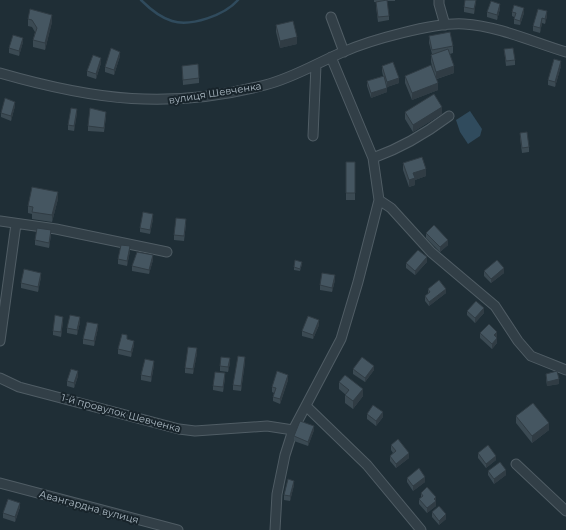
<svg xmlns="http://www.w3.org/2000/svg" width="566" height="530" font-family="Montserrat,sans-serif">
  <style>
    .water { fill: #304b5d }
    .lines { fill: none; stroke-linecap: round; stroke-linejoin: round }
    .stream { stroke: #304b5d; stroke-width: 2.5 }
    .minor-casing { stroke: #505d65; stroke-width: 11 }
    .minor { stroke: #323f47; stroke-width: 9 }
    .wall { fill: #3b4a53 }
    .shaded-wall { fill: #303c44 }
    .building { fill: #455661; stroke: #303c44 }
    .labels { text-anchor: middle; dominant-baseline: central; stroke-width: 4; stroke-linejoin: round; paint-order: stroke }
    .street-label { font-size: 10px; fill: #acbac4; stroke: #18242b }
  </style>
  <rect width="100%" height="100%" fill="#1f2e36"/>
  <!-- water -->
  <path class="water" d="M470,111L482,129L480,136L468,144L460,132L456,120Z"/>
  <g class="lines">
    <!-- stream -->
    <path class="stream" d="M141,0C150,9 159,17 172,21C191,27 225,15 238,0"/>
    <!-- minor casing -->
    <g class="minor-casing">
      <path id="minor" d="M439,0V4L445,25
        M331,17L344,52
        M0,73C94,100 169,110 265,85C293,78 317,63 343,52C370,40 435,22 464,24C498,26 533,42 566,52
        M313,136L316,65
        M373,158C401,148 425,134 449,116
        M379,200L391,208L431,252L495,306L518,341L531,356L566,370
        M0,221L56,229L167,252
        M0,341L16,224
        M0,378L19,387L179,429L195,431L267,426L293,430
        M306,406L367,465L421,530
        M516,464L566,511
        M0,483L178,530
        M275,530L277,494L285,455L293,430L341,339L358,282L379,200L373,158L331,57"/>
    </g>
    <!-- minor -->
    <use href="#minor" class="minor"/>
  </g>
  <!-- wall -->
  <path class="wall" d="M374,0H395V1H387L389,16V20L378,22L376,7V2H374Z
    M476,0L474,14L464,12V7Z
    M500,9L497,20L487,17V12Z
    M547,11V16L545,24L542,23L540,33L533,31V26Z
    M512,12L524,13L520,25L514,24V17L512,16Z
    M28,19L52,22L45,50L33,47V40L35,32L32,27L28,26Z
    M276,25L297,44L280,48L276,32Z
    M429,36L453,46V53L450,54L454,73L437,79L438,90L412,100L405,83V76L433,70L431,62V55L432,54L429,43Z
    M23,42L19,56L9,53V48Z
    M504,49L515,60V65L506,66Z
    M120,56L114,75L105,72V67Z
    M101,63L96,79L87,76V71Z
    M182,66L199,78V83L183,85Z
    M382,66L399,83L387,87V92L371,98L367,86V81L383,76L382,71Z
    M561,66L555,87L548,85V80Z
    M15,106L11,121L1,117V113Z
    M405,112L442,114L413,132L405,119Z
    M77,113L74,131L68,130V125Z
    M106,117L104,132L88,131V126Z
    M520,133L529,147V152L522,153L520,138Z
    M346,162H355V200H346Z
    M403,163L426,176L415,180V185L409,187L403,170Z
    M58,199L52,222L32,219V214L28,213V206Z
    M153,219L150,234L140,232V228Z
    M186,224L184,241L174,240V235Z
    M426,233L448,245L440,252L426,238Z
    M51,235L49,248L35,245V240Z
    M130,251L127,266L118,264V259Z
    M153,260L149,274L132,271V266Z
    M427,262L415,275L406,268V263Z
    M302,264L300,271L294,270V267Z
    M484,271L504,273L491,283L484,276Z
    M41,277L38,292L21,288V283Z
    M335,280L332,292L320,290V285Z
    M428,289L446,293L429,306L425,301V296L428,294Z
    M467,311L484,313L475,323L467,315Z
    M63,321L61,337L53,335V331Z
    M80,322L77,335L67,333V328Z
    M319,325L313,339L302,336V331Z
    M98,328L94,346L83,344V339Z
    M480,333L497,336L496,337L497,343L492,349L480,338Z
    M127,339L134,345L131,357L118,354V349Z
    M197,353L193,374L185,373V368Z
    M245,362L241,391L233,390V385Z
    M230,363L228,372L220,371V366Z
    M154,365L151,382L141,380V375Z
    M353,369L374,370L365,382L353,374Z
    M546,374L559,384L547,386L546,379Z
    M78,376L74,388L67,386V381Z
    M225,378L223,392L213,390V386Z
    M288,380L280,404L273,401V397L274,393L272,392V387Z
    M339,382L363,396L353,409L345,403V395H346L339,389Z
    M367,414L383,417L376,426L367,419Z
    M516,416L549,430L532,443L516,423Z
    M314,430L308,446L294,441V436Z
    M391,445L409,458L396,468L390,461V456L393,453L391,450Z
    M478,453L496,460L486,468L478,458Z
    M488,471L506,475L494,484L488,475Z
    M407,478L425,482L413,491L407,482Z
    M294,485L290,501L284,500V495Z
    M421,493L436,497V506L427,513L419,504V499L421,498Z
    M20,507L15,522L3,518V513Z
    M432,512L446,519L439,525L432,517Z"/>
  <!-- shaded-wall -->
  <path class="shaded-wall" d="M476,0V2L474,14V9Z
    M500,4V9L497,20V15Z
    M524,8V13L520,25V21Z
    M547,11V16L545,24V19Z
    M52,15V22L45,50V43Z
    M542,18V23L540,33V28Z
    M297,37V44L280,48V41Z
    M23,38V42L19,56V51Z
    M120,52V56L114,75V70Z
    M101,58V63L96,79V74Z
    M561,61V66L555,87V82Z
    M454,66V73L436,79V72Z
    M399,78V83L387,87V82Z
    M438,83V90L412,100V93Z
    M387,88V92L371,98V93Z
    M15,102V106L11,121V116Z
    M442,107V114L413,132V125Z
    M77,109V113L74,131V126Z
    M426,169V176L415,180V185L409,187V180L413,173Z
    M58,192V199L52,222V215Z
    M153,214V219L150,234V230Z
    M51,230V235L49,248V243Z
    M448,240V245L440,252V247Z
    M130,246V251L127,266V261Z
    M153,255V260L149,274V270Z
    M427,257V262L415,275V271Z
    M504,268V273L491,283V279Z
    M41,273V277L38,292V287Z
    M335,275V280L332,292V288Z
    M446,289V293L429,306V302Z
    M484,308V313L475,323V318Z
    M63,317V321L61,337V332Z
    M80,317V322L77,335V330Z
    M319,320V325L313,339V335Z
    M98,324V328L94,346V341Z
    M497,332V336L494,340V335Z
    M497,338V343L492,349V344Z
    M134,341V345L131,357V352Z
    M197,348V353L193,374V369Z
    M245,357V362L241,391V386Z
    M230,358V363L228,372V367Z
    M154,361V365L151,382V377Z
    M374,366V370L365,382V378Z
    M78,371V376L74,388V383Z
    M225,373V378L223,392V387Z
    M288,375V380L280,404V399Z
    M559,379V384L547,386V382Z
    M363,389V396L353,409V401Z
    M383,412V417L376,426V421Z
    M549,423V430L532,443V436Z
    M314,426V430L308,446V442Z
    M409,453V458L396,468V464Z
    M496,456V460L486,468V464Z
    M506,470V475L494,484V479Z
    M425,477V482L413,491V486Z
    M294,481V485L290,501V496Z
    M436,497V506L427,513V508L434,499Z
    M20,503V507L15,522V517Z
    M446,514V519L439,525V521Z"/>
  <!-- building -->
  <path class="building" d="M387,0L389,16L378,17L376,2Z
    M465,0H476L474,9L464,7Z
    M491,1L500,4L497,15L487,12Z
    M514,5L524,8L520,21L514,19L516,13L512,12Z
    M30,9L52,15L45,43L33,40L37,28L32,20L28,19Z
    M538,9L547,11L545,19L542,18L540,28L533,26Z
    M293,21L297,37L280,41L276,25Z
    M450,32L453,46L432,50L429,36Z
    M13,35L23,38L19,51L9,48Z
    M111,48L120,52L114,70L105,67Z
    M513,48L515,60L506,61L504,49Z
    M448,49L454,66L436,72L431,55Z
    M93,55L101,58L96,74L87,71Z
    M554,59L561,61L555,82L548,80Z
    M393,62L399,78L387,82L382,66Z
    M198,64L199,78L183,80L182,66Z
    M431,65L438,83L412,93L405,76Z
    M384,76L387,88L371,93L367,81Z
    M434,94L442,107L413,125L405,112Z
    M5,98L15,102L11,116L1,113Z
    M71,108L77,109L74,126L68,125Z
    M90,108L106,112L104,128L88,126Z
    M527,132L529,147L522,148L520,133Z
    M422,157L426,169L413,173L415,178L409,180L403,163Z
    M346,162H355V193H346Z
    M32,187L58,192L52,215L32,212L33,207L28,206Z
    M143,212L153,214L150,230L140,228Z
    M176,218L186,219L184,236L174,235Z
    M434,225L448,240L440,247L426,233Z
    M37,228L51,230L49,243L35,240Z
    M121,245L130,246L127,261L118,259Z
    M418,250L427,257L415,271L406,263Z
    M137,252L153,255L149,270L132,266Z
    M295,260L302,262L300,269L294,267Z
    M497,260L504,268L491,279L484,271Z
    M24,269L41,273L38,287L21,283Z
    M322,273L335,275L332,288L320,285Z
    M439,280L446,289L429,302L425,296L430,292L428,289Z
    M476,301L484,308L475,318L467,311Z
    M55,315L63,317L61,332L53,331Z
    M70,315L80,317L77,330L67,328Z
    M308,316L319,320L313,335L302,331Z
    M87,322L98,324L94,341L83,339Z
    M489,324L497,332L494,335L497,338L492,344L480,333Z
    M122,334L127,335V339L134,341L131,352L118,349Z
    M188,347L197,348L193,369L185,368Z
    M238,356L245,357L241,386L233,385Z
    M221,357L230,358L228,367L220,366Z
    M362,357L374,366L365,378L353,369Z
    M145,359L154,361L151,377L141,375Z
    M71,369L78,371L74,383L67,381Z
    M277,371L288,375L280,399L273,397L276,388L272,387Z
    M557,371L559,379L547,382L546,374Z
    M215,372L225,373L223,387L213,386Z
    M345,375L363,389L353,401L345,395L349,390L339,382Z
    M533,403L549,423L532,436L516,416Z
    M373,405L383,412L376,421L367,414Z
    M300,421L314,426L308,442L294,436Z
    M398,439L409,453L396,464L390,456L396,451L391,445Z
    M488,445L496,456L486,464L478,453Z
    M500,462L506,470L494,479L488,471Z
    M419,468L425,477L413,486L407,478Z
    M288,479L294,481L290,496L284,495Z
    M427,487L436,497L434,499L436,501L427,508L419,499L423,496L421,493Z
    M8,499L20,503L15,517L3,513Z
    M439,506L446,514L439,521L432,512Z"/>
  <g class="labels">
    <!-- street labels -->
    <g class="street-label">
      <text transform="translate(215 93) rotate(-9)">вулиця Шевченка</text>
      <text transform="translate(121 413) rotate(15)">1-й провулок Шевченка</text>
      <text transform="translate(89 507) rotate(15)">Авангардна вулиця</text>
    </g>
  </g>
</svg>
